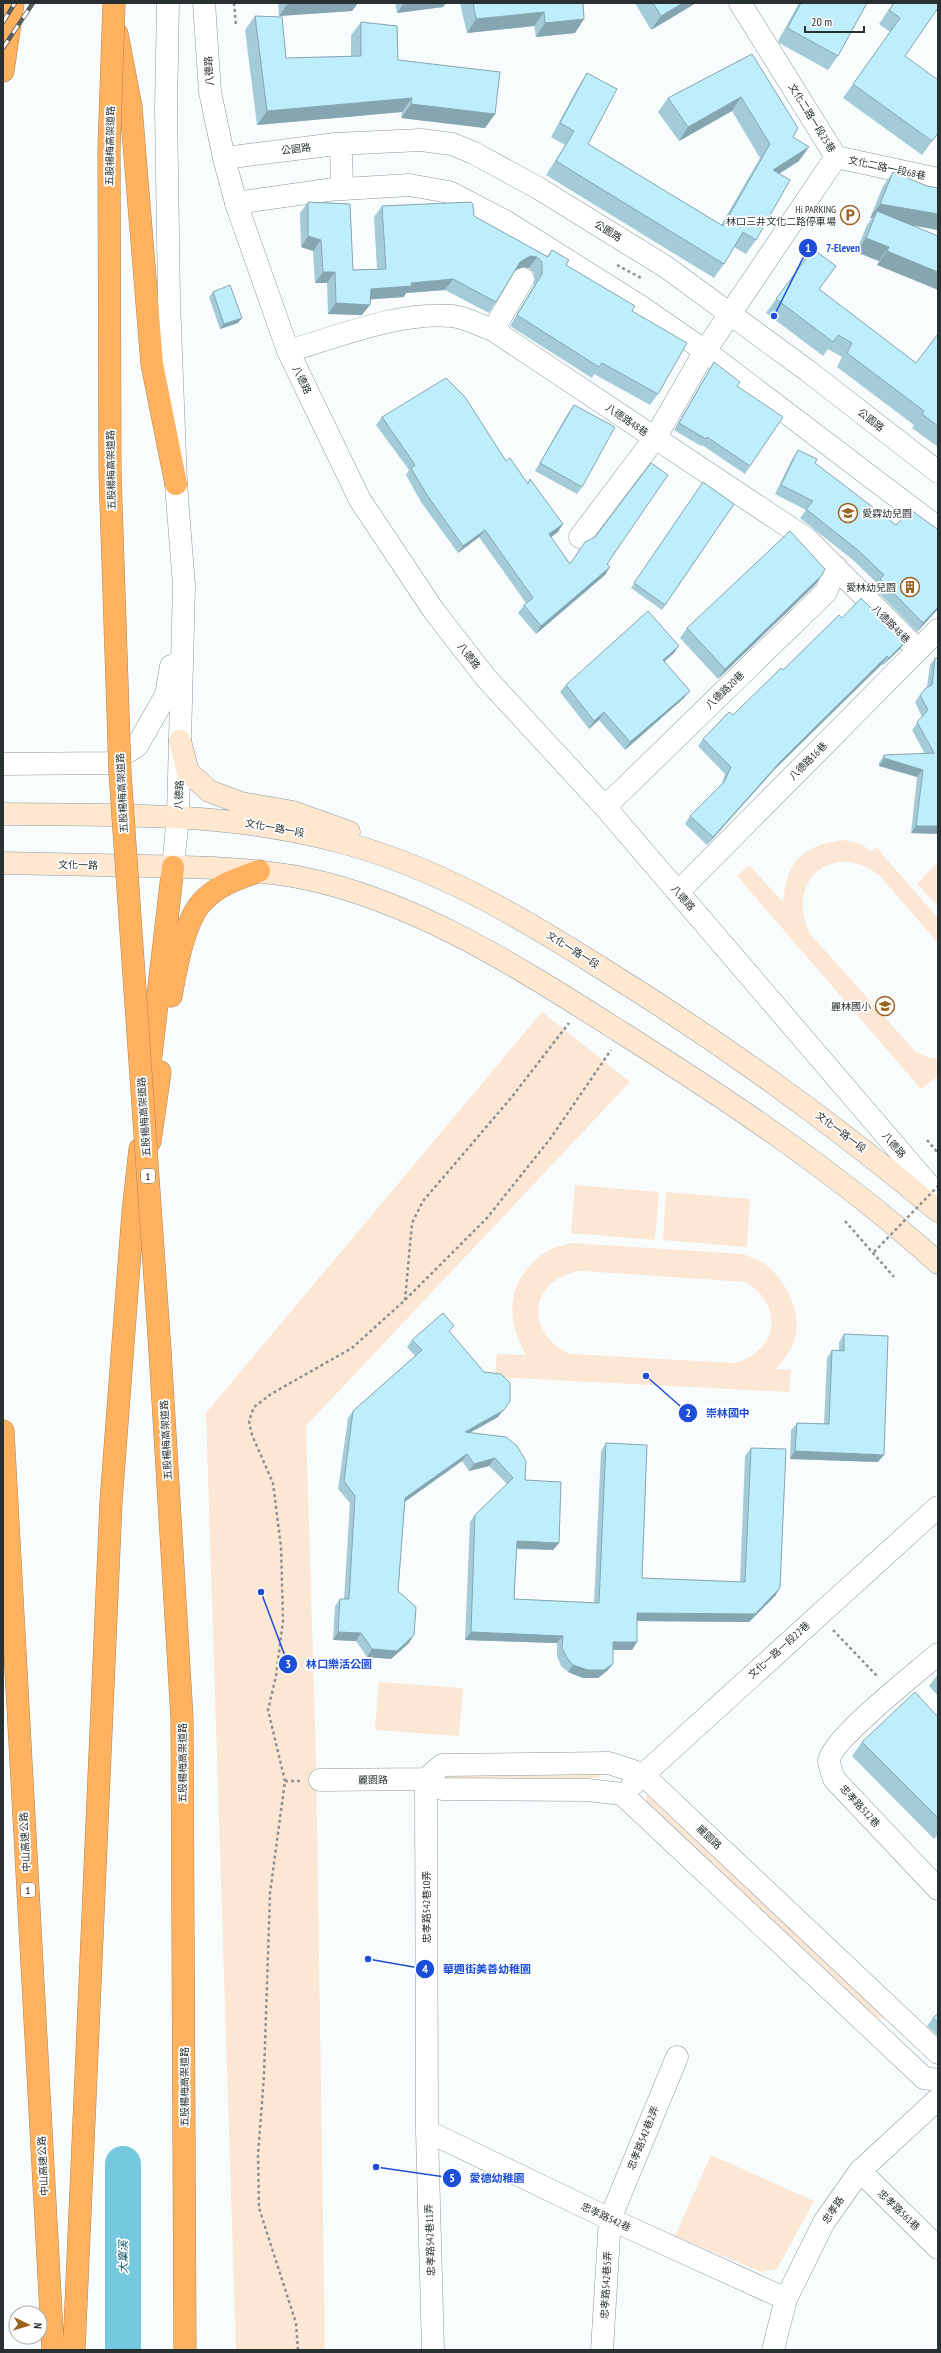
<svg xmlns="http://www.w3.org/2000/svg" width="941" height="2353" font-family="'PT Sans Narrow','Noto Sans TC',sans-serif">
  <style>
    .green { fill: #fbe7d4; fill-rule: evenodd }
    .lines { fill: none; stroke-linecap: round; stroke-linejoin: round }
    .river { stroke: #75c9df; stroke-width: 36 }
    .minor-casing { stroke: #889a9f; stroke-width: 23 }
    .tertiary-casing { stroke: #889a9f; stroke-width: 23 }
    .secondary-casing { stroke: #889a9f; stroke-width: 23 }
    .motorway-casing { stroke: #b3844f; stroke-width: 23 }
    .path { stroke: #8b9192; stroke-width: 2.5; stroke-dasharray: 3 3; stroke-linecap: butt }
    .minor { stroke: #fff; stroke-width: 22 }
    .tertiary { stroke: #fff; stroke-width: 22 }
    .secondary { stroke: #ffe8cf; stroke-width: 22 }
    .motorway { stroke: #feb25f; stroke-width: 22 }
    .rail-casing { stroke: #575d5f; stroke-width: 4.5 }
    .rail { stroke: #fff; stroke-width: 3; stroke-dasharray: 9; stroke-linecap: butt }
    .motorway-bridge-casing { stroke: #b3844f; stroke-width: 23; stroke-linecap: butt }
    .path-bridge { stroke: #8b9192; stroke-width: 2.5; stroke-dasharray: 3 3; stroke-linecap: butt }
    .motorway-bridge { stroke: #feb25f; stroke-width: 22 }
    .wall { fill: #a3ccd8 }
    .shaded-wall { fill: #85a6b0 }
    .building { fill: #beedfb; stroke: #85a6b0 }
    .labels { text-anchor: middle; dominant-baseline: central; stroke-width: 3.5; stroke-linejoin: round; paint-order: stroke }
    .shield { fill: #fff; stroke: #696e70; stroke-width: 1 }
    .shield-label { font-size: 9px; font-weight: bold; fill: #293032 }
    .street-label { font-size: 10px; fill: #293032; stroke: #fff }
    .poi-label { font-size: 10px; fill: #293032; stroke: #fff; text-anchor: end }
    .water-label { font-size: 11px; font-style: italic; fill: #0d5666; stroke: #fff }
    .leader { fill: none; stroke: #1d4ed8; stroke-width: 1.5 }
    .callout-dot { fill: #1d4ed8; stroke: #fff; stroke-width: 1.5 }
    .mark-label { font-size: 12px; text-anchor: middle; font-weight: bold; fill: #fff }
    .callout-label { font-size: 11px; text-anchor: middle; font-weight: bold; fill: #1d4ed8; stroke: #fff; stroke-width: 3.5; stroke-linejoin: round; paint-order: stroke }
  </style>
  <rect width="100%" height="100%" fill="#f8fcfd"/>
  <!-- green -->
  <path class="green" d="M844,840L861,844L871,851L876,847L938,918V943L879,875C832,839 783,883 811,935L916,1052L930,1058L938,1059V1076L921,1089L737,876L749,865L783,902C787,861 802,845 844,840Z
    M938,862V906L917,884Z
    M542,1012L630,1082L306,1426L316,1759L325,2350H236L206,1413Z
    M575,1185L659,1192L655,1240L571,1233Z
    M666,1192L750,1199L747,1247L663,1240Z
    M572,1243L743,1254C750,1257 759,1260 765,1264C789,1283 806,1320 791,1349C787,1356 780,1362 776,1369L791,1370L789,1392L495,1377L497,1354L526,1355C503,1317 508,1275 548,1251C555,1247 564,1245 572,1243ZM583,1271L746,1282C784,1306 779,1350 735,1363L571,1354C522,1334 530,1275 583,1271Z
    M379,1682L463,1688L459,1736L375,1730Z
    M450,1772L602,1773L600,1777L594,1778L449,1783L440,1776Z
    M646,1795L652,1796L882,2011L883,2018H876L647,1803Z
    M711,2155L814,2201L777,2269L761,2272L675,2236Z"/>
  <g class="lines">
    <!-- river -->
    <path class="river" d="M123,2164V2350"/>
    <!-- minor casing -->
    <g class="minor-casing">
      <path id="minor" d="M341,144L342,189
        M836,157L938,179
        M224,158L336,144L421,140L452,144L474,153L538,188L666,267L808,371L938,472
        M236,203L327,190L409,185L449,192L505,221L640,306L705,351L938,528
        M493,330L523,279
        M288,351C338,337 400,311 452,316C465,317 481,326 493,330L807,539L918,650
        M580,537L655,438L705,351L836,157L740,3
        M605,807L826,592L836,567
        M678,892L938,630
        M938,1654C918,1672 831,1739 829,1761C829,1766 833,1774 834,1779L938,1889
        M426,1779L442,1765L609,1763L642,1774L938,2053
        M426,1779L427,2131L433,2350
        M320,1780L426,1779L442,1789L588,1790L622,1794L924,2078L938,2080
        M632,1785L938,1507
        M427,2131L610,2219L786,2299
        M860,2171L938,2248
        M602,2350L610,2219L677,2057"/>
    </g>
    <!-- tertiary casing -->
    <g class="tertiary-casing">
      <path id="tertiary" d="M168,3L166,109L169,300L176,484L184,586L178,816L173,867
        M204,3L210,92L224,158L236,203L288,351L360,500L434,611L486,678L605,807L938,1196
        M3,764L110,763L137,746L166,695L171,666
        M773,2350L786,2299L824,2222L860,2171L938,2099"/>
    </g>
    <!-- secondary casing -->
    <g class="secondary-casing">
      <path id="secondary" d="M180,741L188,772L209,791L241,803L293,812L349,832
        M3,814C115,815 228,812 337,841C435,866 521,917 606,971C722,1043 833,1123 938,1211
        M3,863C50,864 98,865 145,866C198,867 251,868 303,878C416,901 523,970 619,1031C730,1101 841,1175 938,1263"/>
    </g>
    <!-- motorway casing -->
    <g class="motorway-casing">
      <path id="motorway" d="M117,34L131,107L152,364L176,484
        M3,71L13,3
        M171,996C176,969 184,918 205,899C220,884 240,878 259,871
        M147,1089L173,867
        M150,1141L160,1072
        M3,1431L53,2350
        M74,2350L111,1502L133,1212L140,1149"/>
    </g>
    <!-- path -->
    <path class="path" d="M234,3L236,25
      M617,265L641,278
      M927,1140L938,1153
      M845,1221L894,1277
      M405,1300L412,1223L423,1201L511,1098L569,1023
      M833,1630L878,1677
      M285,1781H301
      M298,2350L296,2323L259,2208L258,2154L264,2076L270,1893L285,1781L268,1710L276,1676L283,1621L281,1547L273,1483L252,1435L249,1421L254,1407L271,1394L352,1348L405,1300L487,1218L550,1139L611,1050"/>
    <!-- minor -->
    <use href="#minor" class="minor"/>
    <!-- tertiary -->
    <use href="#tertiary" class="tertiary"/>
    <!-- secondary -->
    <use href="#secondary" class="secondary"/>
    <!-- motorway -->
    <use href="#motorway" class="motorway"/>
    <!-- rail casing -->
    <g class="rail-casing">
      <path id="rail" d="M3,22L15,3
        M3,48L33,3"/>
    </g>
    <!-- rail -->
    <use href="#rail" class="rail"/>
    <!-- motorway-bridge casing -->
    <g class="motorway-bridge-casing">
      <path id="motorway-bridge" d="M114,3L109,149L110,473L120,773L160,1351L182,1718L185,2350"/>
    </g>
    <!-- path-bridge -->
    <path class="path-bridge" d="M874,1252L938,1186"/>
    <!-- motorway-bridge -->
    <use href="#motorway-bridge" class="motorway-bridge"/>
  </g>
  <!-- wall -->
  <path class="wall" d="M278,3H358L352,11L279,16Z
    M395,3H446L443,7L397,13Z
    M460,3H583L584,19L575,33L536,37L534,26L467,33Z
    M635,3H696L651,30Z
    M799,3H867L838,56L828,70L779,43L778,41Z
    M893,3H938L905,56L938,133L922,155L843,98L890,32L879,24Z
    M255,16L286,58L351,56V35L361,22L398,60L495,114L485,128L401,118L402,112L257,125L245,30Z
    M752,54L793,137L799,161L779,174L756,240L746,254L734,247L724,264L714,278L546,175L565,145L551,137L578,87L587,73L588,144L721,225L760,158L732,111L679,141L658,112L668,98Z
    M893,172L927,186L938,188V230L910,225L877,265L879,261L856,252L867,225L872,218H870L883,186Z
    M308,202L353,270L377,269L374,217L382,206L474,216L547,256L552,250L566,265L632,311L658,394L650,405L594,374L592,378L510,326L534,285V273L529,268L523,267L514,271L496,302L489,313L445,290L406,293L404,297L370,299L362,315L328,314L327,283H315L313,251L301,247L300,213Z
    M836,266L819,289L916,363L938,334V447L912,428L914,425L837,367L842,357L828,349L823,356L766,313L776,299Z
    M213,292L238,323L220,329L209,297Z
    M714,362L737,386L750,466L745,474L702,445L701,446L674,430L709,370Z
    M574,405L582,487L577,494L535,471L568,413Z
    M382,417L506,461L528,483L530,479L558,532L551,537L570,564H607L605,575L536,634L518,613L524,605L526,603L479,537L458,553L421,502L406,475L409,470L376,425Z
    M798,450L815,463L938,609L917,632L874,588L877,583L853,560L800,518L806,510L775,494L792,459Z
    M703,482L734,504L662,610L631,588Z
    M822,575L815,585L718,679L680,638L687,628Z
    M842,618L905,642L900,649L883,665L882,664L774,770L707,845L685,824L690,816L721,786L725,774L698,746L703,739L733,715Z
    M674,653L665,661L684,698L625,750L599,720L589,729L560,692L566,685Z
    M935,658H938V834L911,833L917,777L879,766V763L884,755L925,754L912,730L922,717L915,702L920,695L927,687L930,665Z
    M450,1332L505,1408L498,1417L471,1432L525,1480L559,1543L553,1550L516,1549L514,1599L594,1603L601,1451L606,1443L642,1578L740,1582L745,1456L751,1448L780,1588L775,1596L749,1622L637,1621L632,1650H613V1664L607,1671L598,1678H583L568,1672L561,1666L557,1656V1643L465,1640L470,1522L475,1515L507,1484L489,1466L469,1471L462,1461L405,1502L398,1591L409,1643L391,1659L367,1657L356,1641L333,1640L335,1606L340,1599H344L350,1503L338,1489L348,1418L353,1411L415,1356L407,1347L412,1340Z
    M844,1334L878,1462L790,1459L791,1430L797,1423L824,1424L827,1358L832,1350H839V1342Z
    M938,1674V1696L929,1686Z
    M938,1717V1835L934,1839L852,1756L862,1742Z
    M938,2013V2036L927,2026L933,2018Z"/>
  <!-- shaded-wall -->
  <path class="shaded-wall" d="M288,3H358L352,11L279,16Z
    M404,3H446L443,7L397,13Z
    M683,3H696L651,30L661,16Z
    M544,12L534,26L467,33L476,19Z
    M584,19L575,33L536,37L545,23Z
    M741,97L732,111L679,141L688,127Z
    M412,98L402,112L257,125L267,111Z
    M411,104L495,114L485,128L401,118Z
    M809,147L799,161L763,184L773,170Z
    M880,204L938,214V230L874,218L877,211L872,218H870Z
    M308,236L321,240L313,251L301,247Z
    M866,238L889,247L879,261L856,252Z
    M887,251L938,272V290L877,265Z
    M530,256L537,257L529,268L523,267L512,272L520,262Z
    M323,272H335L327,283H315Z
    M453,279L445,290L406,293L404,297L363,300L371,289L411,283Z
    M336,303L370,305L362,315L328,314Z
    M242,318L238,323L220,329L224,324Z
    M563,524L558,532L544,542L549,534Z
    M485,530L479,537L458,553L463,546Z
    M610,567L605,575L536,634L541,626Z
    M822,575L815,585L718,679L725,669Z
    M938,607V609L917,632L923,623Z
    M905,642L900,649L883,665L889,658Z
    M679,646L674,653L658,667L663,660Z
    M887,656L882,664L774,770L707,845L713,837L780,762Z
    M690,691L684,698L625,750L630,742Z
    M604,712L599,720L589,729L594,721Z
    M884,758L923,770L917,777L879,766Z
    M916,826H938V834L911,833Z
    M510,1401L498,1417L459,1439L465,1432Z
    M795,1451L884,1455L878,1462L790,1459Z
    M467,1454L462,1461L400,1505L405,1498Z
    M495,1458L489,1466L469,1471L474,1464Z
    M517,1541L559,1543L553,1550L511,1548Z
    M780,1588L775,1596L749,1622L632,1621L637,1613Z
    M338,1632L361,1633L356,1641L333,1640Z
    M471,1632L563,1636L557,1643L465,1640Z
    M414,1635L409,1643L391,1659L367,1657L372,1649Z
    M613,1642H637L632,1650H608Z
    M613,1664L607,1671L598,1678H583L568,1672L573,1665Z"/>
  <!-- building -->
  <path class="building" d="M473,3H583L584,19L545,23L544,12L476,19Z
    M653,3H683L661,16Z
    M801,3H867L838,56L789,29L788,27Z
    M894,3H938V8L905,56L938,80V133L932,141L853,84L900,18L889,10Z
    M255,16L282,17L286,58L361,56V22L397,26L398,60L500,72L495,114L411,104L412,98L267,111Z
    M752,54L798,128L793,137L809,147L773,170L790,180L756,240L743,232L724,264L556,161L574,131L560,123L587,73L617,89L588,144L723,226L770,144L741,97L688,127L668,98Z
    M893,172L927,186L938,188V214L880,204Z
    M308,202L350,204L353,270L386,269L382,206L471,202L473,204L474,216L548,257L552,250L569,260L566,265L635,306L632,311L687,343L658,394L602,363L599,367L517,315L542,274V262L537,257L530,256L520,262L496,302L453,279L411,283L412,286L371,289L370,305L336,303L335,272H323L321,240L308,236Z
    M877,211L938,236V272L887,251L889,247L866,238Z
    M813,249L836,266L819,289L916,363L938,334V426L922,414L924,411L847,353L852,343L838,335L833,342L776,299Z
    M230,285L242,318L224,324L213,292Z
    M714,362L740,382L737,386L783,417L750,466L707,437L706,439L679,423Z
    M446,378L465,397L506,461L510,458L528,484L530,479L563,524L549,534L570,564L585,542L595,537L651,463L668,475L607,564L610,567L541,626L524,605L533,598L485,530L463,546L427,495L411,468L415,465L382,417Z
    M574,405L615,427L582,487L540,463Z
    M798,450L817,459L815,463L896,525L911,510L937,529H938V607L923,623L880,579L884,575L859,551L806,509L813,501L781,485Z
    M703,482L734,504L665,605L634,583Z
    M790,531L825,569L822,575L725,669L687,628Z
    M861,598L905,642L889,658L887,656L780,762L713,837L690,816L724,782L731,767L703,739L729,712L733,715L781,668L783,670L839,615L842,618Z
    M648,611L679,646L663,660L690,691L630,742L604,712L594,721L566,685Z
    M935,658H938V826H916L923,770L884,758V755L934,753L917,722L928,710L920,695L926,688L932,685Z
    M443,1313L454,1326L449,1331L484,1372L501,1374L510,1383V1401L504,1410L465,1432L506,1437L517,1446L526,1461L525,1480L561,1482L559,1543L517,1541L514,1599L599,1603L606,1443L647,1445L642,1578L745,1582L751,1448L786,1449L780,1588L755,1614L637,1613V1642H613V1664L604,1670H588L573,1665L567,1658L562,1648L563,1636L471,1632L475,1515L513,1478L495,1458L474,1464L467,1454L405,1498L398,1591L416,1607L414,1635L397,1651L372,1649L361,1633L338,1632L340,1599H349L355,1496L344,1481L353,1411L422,1350L412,1340Z
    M844,1334L888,1336L884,1455L795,1451L797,1423L829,1424L832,1350L844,1351Z
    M915,1692L938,1717V1818L862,1742Z
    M938,2013V2023L933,2018Z"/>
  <!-- icons -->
  <defs>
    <g id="parking-ring" transform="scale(1)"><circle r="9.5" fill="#fff" stroke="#9b631f" stroke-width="1.5"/><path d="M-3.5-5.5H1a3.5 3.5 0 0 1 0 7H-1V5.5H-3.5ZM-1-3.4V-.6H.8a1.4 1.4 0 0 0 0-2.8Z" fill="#9b631f"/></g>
    <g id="school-ring" transform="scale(1)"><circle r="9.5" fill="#fff" stroke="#9b631f" stroke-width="1.5"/><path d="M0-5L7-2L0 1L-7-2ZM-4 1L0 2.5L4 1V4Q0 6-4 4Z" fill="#9b631f"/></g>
    <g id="building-ring" transform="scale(1)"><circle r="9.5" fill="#fff" stroke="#9b631f" stroke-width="1.5"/><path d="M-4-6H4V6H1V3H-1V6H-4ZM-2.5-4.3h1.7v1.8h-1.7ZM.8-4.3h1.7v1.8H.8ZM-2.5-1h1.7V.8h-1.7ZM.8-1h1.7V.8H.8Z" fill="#9b631f"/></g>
  </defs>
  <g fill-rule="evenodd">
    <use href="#parking-ring" x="850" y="215"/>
    <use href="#school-ring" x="848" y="513"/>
    <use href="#building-ring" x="910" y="587"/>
    <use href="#school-ring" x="885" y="1006"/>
  </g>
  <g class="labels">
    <!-- shield labels -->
    <g class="shield">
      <rect x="141" y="1169" width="14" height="14" rx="3"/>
      <rect x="21" y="1883" width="14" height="14" rx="3"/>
    </g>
    <g class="shield-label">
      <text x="148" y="1176">1</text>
      <text x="28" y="1890">1</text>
    </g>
    <!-- street labels -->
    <g class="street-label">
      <text transform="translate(209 71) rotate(-94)">八德路</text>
      <text transform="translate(812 118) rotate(58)">文化二路一段25巷</text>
      <text transform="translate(110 146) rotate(-89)">五股楊梅高架道路</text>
      <text transform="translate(296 149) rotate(-7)">公園路</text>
      <text transform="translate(887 168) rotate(12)">文化二路一段68巷</text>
      <text transform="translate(608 231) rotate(32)">公園路</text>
      <text transform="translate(302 380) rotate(64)">八德路</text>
      <text transform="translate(627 420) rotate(34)">八德路48巷</text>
      <text transform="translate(871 420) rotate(38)">公園路</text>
      <text transform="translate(111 470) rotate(-91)">五股楊梅高架道路</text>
      <text transform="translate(891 624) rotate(45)">八德路48巷</text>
      <text transform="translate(469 656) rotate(52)">八德路</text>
      <text transform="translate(725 690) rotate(-44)">八德路20巷</text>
      <text transform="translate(808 761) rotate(-45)">八德路16巷</text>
      <text transform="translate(122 793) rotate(-93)">五股楊梅高架道路</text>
      <text transform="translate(179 795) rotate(-88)">八德路</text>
      <text transform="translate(275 828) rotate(10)">文化一路一段</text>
      <text transform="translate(78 865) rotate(1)">文化一路</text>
      <text transform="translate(683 898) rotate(49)">八德路</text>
      <text transform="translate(573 950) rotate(32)">文化一路一段</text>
      <text transform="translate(144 1117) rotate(-94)">五股楊梅高架道路</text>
      <text transform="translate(841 1132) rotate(37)">文化一路一段</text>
      <text transform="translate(894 1145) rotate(50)">八德路</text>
      <text transform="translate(166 1440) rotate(-93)">五股楊梅高架道路</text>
      <text transform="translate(779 1650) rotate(-42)">文化一路一段22巷</text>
      <text transform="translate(182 1763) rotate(-90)">五股楊梅高架道路</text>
      <text transform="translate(373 1780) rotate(-1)">麗園路</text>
      <text transform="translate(860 1806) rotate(47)">忠孝路512巷</text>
      <text transform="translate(709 1837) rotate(43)">麗園路</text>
      <text transform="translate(25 1842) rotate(-93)">中山高速公路</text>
      <text transform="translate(426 1907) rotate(-90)">忠孝路542巷10弄</text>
      <text transform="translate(184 2087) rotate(-90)">五股楊梅高架道路</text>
      <text transform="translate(643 2138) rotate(-68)">忠孝路542巷2弄</text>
      <text transform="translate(43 2166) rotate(-93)">中山高速公路</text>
      <text transform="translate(833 2210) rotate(-56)">忠孝路</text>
      <text transform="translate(899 2210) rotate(44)">忠孝路561巷</text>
      <text transform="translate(606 2217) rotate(25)">忠孝路542巷</text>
      <text transform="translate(430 2240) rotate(-92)">忠孝路542巷11弄</text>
      <text transform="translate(606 2285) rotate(-87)">忠孝路542巷5弄</text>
    </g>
    <!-- poi labels -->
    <g class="poi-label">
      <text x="836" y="209">Hi PARKING<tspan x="836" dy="12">林口三井文化二路停車場</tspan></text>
      <text x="862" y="513" text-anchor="start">愛霖幼兒園</text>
      <text x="896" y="587">愛林幼兒園</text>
      <text x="871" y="1006">麗林國小</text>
    </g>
    <!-- water labels -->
    <g class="water-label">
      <text transform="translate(123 2257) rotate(-90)">大窠溪</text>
    </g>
  </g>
  <!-- callouts -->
  <path class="leader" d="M774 316L808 248M646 1376L688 1413M261 1592L288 1664M368 1959L425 1969M376 2167L452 2178"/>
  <g class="callout-dot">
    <circle cx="774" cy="316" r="4"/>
    <circle cx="646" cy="1376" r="4"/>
    <circle cx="261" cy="1592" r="4"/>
    <circle cx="368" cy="1959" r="4"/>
    <circle cx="376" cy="2167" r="4"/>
    <circle cx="808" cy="248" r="10"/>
    <circle cx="688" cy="1413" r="10"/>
    <circle cx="288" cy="1664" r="10"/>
    <circle cx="425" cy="1969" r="10"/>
    <circle cx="452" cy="2178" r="10"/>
  </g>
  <g class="mark-label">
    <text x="808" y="252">1</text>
    <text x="688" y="1417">2</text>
    <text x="288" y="1668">3</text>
    <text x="425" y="1973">4</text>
    <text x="452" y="2182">5</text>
  </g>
  <g class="callout-label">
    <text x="843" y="252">7-Eleven</text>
    <text x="728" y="1417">崇林國中</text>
    <text x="339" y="1668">林口樂活公園</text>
    <text x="487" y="1973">華邇街美善幼稚園</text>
    <text x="497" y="2182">愛德幼稚園</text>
  </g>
  <!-- border -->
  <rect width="941" height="2353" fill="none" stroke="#293032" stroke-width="8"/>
  <!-- north arrow -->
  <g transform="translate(28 2325) rotate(95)"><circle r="19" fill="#ffffff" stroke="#a9acad"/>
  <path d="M0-3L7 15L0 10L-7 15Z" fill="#9b631f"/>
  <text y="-6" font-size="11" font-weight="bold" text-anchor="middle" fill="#293032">N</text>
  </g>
  <!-- scale -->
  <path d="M805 26v6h59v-6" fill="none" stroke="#293032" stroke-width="2"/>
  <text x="811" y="26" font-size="12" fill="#293032" stroke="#ffffff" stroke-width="3" paint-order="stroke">20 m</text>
</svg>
